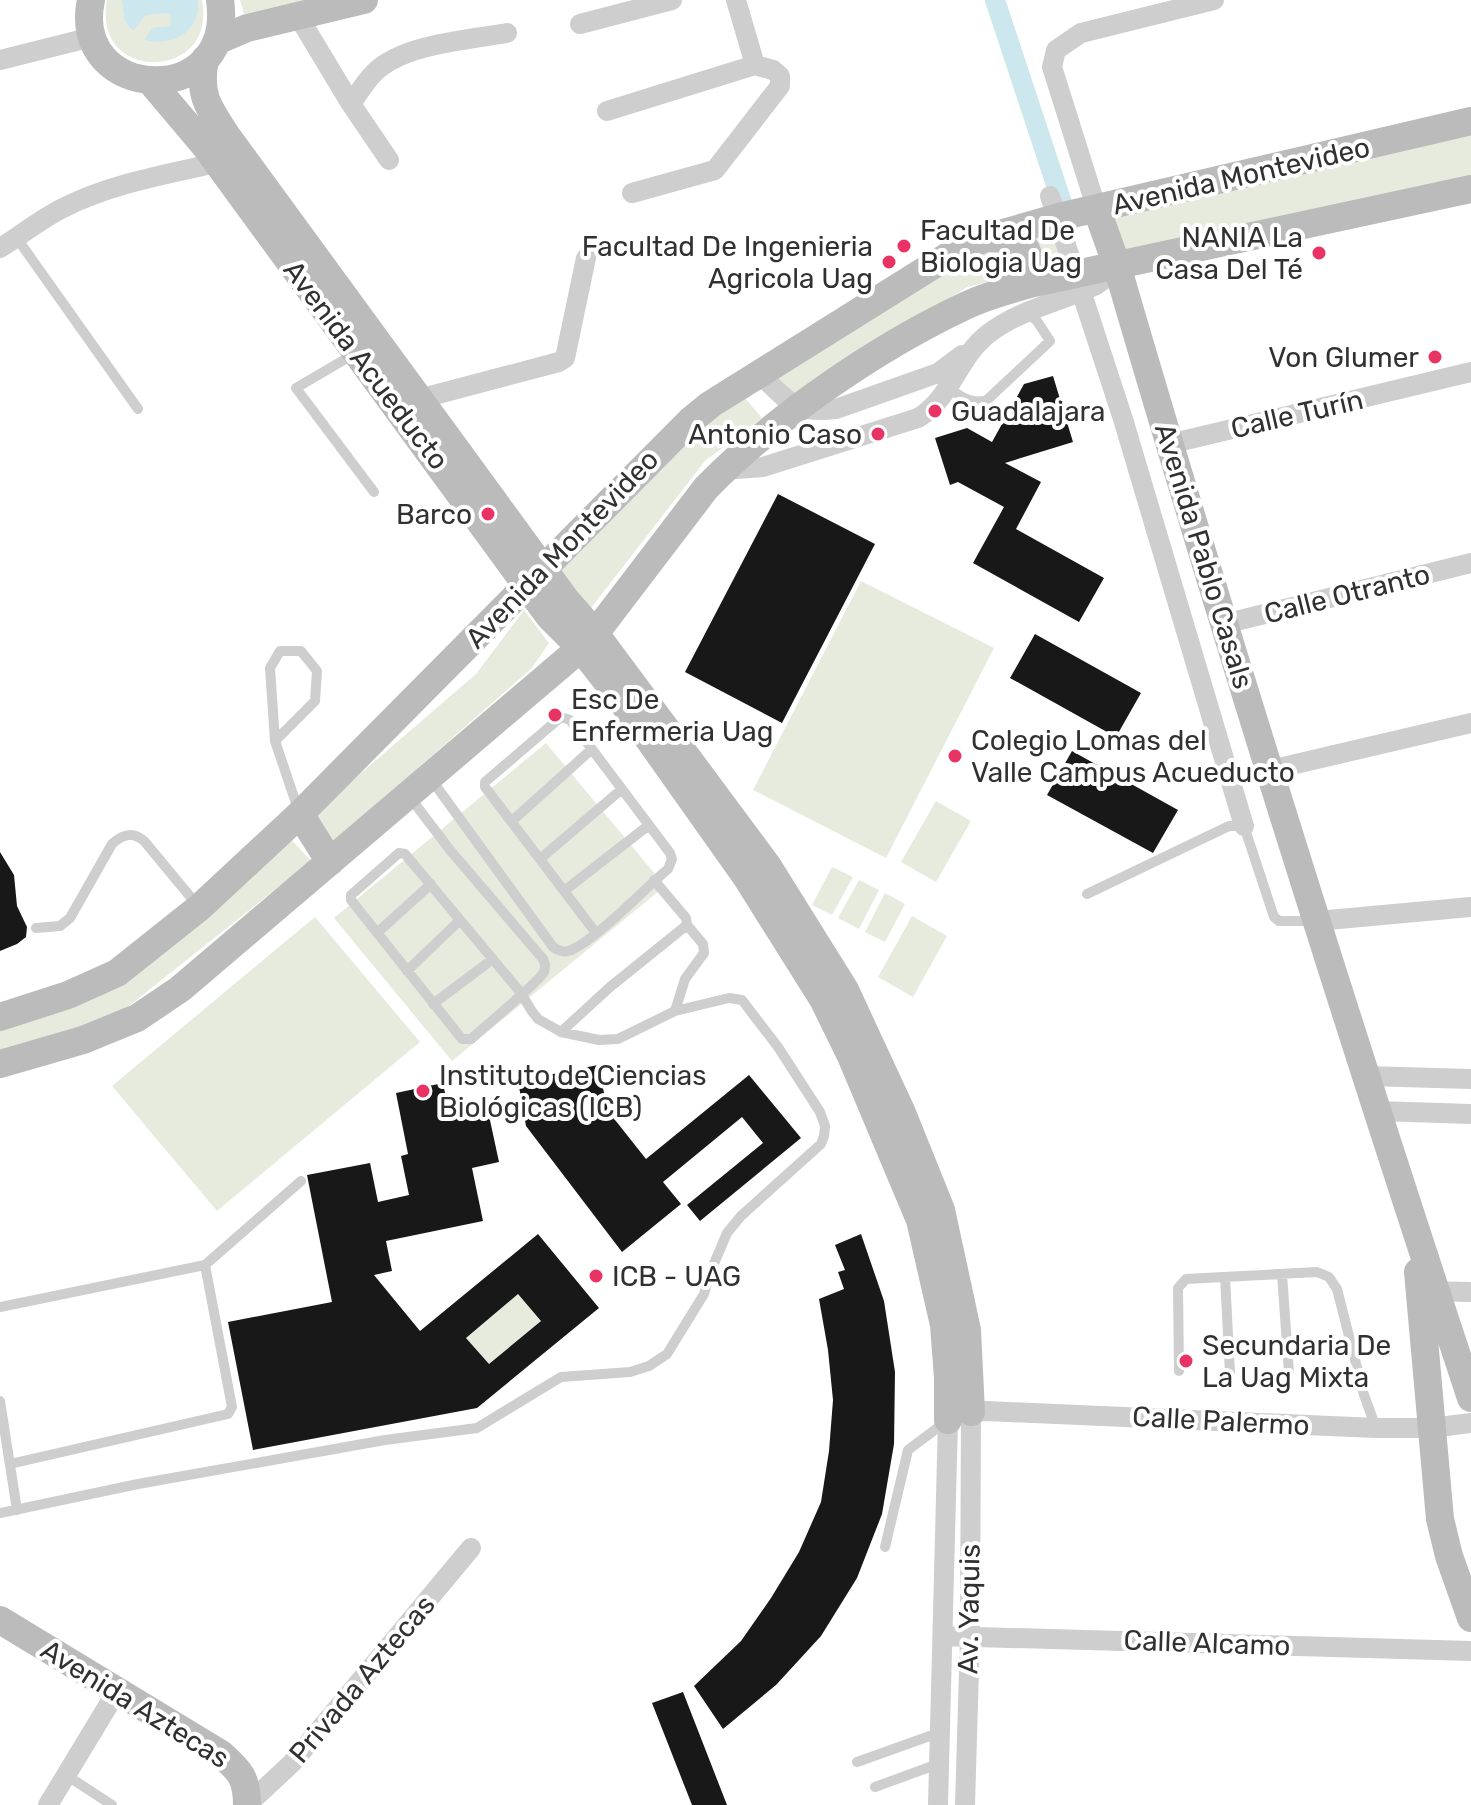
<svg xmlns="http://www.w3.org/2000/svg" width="1471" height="1805" font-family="Rubik,sans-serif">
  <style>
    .green { fill: #e7ebdd }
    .water { fill: #cce7ee }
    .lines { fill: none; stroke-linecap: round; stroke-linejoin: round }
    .canal { stroke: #cce7ee; stroke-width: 20 }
    .building { fill: #181818; fill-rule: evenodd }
    .lane { stroke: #cecece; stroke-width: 10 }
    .street { stroke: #cecece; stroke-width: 20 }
    .secondary { stroke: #bbb; stroke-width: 28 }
    .poi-dot { fill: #e93364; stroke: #fff; stroke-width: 3 }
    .labels { text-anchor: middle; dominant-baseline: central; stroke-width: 8; stroke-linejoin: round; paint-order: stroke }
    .street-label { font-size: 28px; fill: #313131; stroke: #fff }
    .poi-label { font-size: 28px; fill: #313131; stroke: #fff; text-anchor: start }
  </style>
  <rect width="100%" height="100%" fill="#fff"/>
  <!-- green -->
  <path class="green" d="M107,0H202C218,82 91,84 107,0Z
    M240,0H305L244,14Z
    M1471,126V177L1125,258L1107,215Z
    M1058,231L1065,263L967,287L795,400L767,374L921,277L977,255Z
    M740,392L762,418L705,461L584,617L552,572Z
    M861,581L994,648L886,858L753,790Z
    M524,610L549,643L532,668L328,847L310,817L476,674Z
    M546,743L665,886L452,1061L334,918Z
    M936,801L971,821L936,882L901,862Z
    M288,836L311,861L125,1009L59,1037L0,1052V1021L62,1004Z
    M832,867L853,877L832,915L812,905Z
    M859,880L879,890L859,929L838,918Z
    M885,893L905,904L885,942L865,932Z
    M912,916L947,936L913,997L878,977Z
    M315,917L420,1042L217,1211L112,1086Z
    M518,1294L541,1321L489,1364L466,1338Z"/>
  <!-- water -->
  <path class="water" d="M122,0H198C201,31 173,47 145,40L152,28L171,26L170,13L146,15L133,31L125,21Z"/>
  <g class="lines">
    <!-- canal -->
    <path class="canal" d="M995,0L1069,224"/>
  </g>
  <!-- building -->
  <path class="building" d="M1053,376L1073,442L1005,463L1041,482L1016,529L1104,578L1079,622L973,563L1004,507L958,482L950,485L935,438L967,428L992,442L1024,384Z
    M778,494L875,544L782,723L685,672Z
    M1035,634L1141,693L1116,737L1010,678Z
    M1072,751L1178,810L1153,853L1047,795Z
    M0,852L14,875L17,906L27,927L26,937L17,944L0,951Z
    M598,1065L608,1111L646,1159L749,1075L801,1138L700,1221L687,1205L763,1143L742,1117L663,1182L681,1204L622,1252L526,1126L518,1081Z
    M443,1083L450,1118L488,1111L499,1162L472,1168L483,1221L386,1241L392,1271L374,1275L420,1331L538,1234L599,1308L477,1408L253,1450L228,1322L332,1302L307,1175L370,1163L378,1202L409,1195L401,1156L408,1154L396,1093ZM518,1294L541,1321L489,1364L466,1338Z
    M861,1234L884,1301L895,1372L894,1444L882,1514L857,1578L821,1636L776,1685L723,1729L694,1686L741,1641L771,1598L799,1552L821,1502L829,1451L833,1400L828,1350L819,1299L844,1289L838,1272L845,1270L835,1245Z
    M683,1692L727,1805H692L652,1703Z"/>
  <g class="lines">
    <!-- lane -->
    <path class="lane" d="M16,237L138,409
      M354,354L296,388L374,492
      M946,385C957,395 972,406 987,400L1050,341L1037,321L1026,312
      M275,741L315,701L317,671L301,651H280L270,668L275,741L299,812
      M431,779L553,947C559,951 564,953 571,950C596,940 645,888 668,869L672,859L670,853L570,720L561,717L485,782V787L596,933
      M409,796L450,850L543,959C545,964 546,966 544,972C539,982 483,1028 471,1039H462L351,900V895L399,853L405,854L521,993L531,1010L538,1019L561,1032L610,987L687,925L686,918L654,880
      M512,821L592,749
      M540,859L622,789
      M564,891L649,825
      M1087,894L1229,826H1244L1274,917L1279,921H1314
      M36,928L60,926L70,918L112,844C123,834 134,831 145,842L198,906
      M377,933L431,884
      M407,971L460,920
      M433,1004L493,959
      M561,1032L599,1040L618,1039L675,1011L685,979L704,953L703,944L687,925
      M205,1265L301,1181
      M1282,1274L1289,1373
      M1225,1277L1230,1373
      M0,1307L205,1265L232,1407L228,1414L10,1464
      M1179,1371L1178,1288L1186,1279L1317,1272L1329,1277L1337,1289L1364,1395L1376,1428
      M0,1401L17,1510
      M0,1513L138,1484L385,1440L477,1428L561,1377L630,1372L649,1366L667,1354L704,1294L710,1273L727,1233L741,1216L821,1144L824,1136L825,1126L820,1112L778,1047L742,1000L729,998L675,1011
      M885,1547L908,1450L948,1420
      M857,1762L941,1732
      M66,1775L112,1805
      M875,1787L938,1764"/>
    <!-- street -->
    <path class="street" d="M736,0L755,65
      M298,16L351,104L389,160
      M580,24L672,0
      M0,60L92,37
      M351,104C358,94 365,82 374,73C403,44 467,40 507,33
      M607,111L755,65L773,70L780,76V86L715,170L632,193
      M1050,196L1123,419L1244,826
      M1097,210L1052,67L1056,50L1081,33L1214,0
      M0,248C21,235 41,219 63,208C114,182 174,173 229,160
      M759,374C790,401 792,414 836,409L938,373L962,355
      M419,399L559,362L565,358L586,258
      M1169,444L1471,372
      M723,470L763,467L918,418C951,399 958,357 988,334C1020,309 1058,303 1094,286C1103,282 1110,273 1117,266
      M1224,624L1471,563
      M1270,770L1471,723
      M1317,921L1471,907
      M1366,1076L1471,1079
      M1377,1111L1471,1114
      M1423,1291L1471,1292
      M943,1636L1471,1651
      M248,1804L292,1763L471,1548
      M48,1805L117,1691
      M938,1805L948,1420
      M965,1805L970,1636L971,1412L986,1411L1376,1428H1431L1471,1423"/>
    <!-- secondary -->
    <path class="secondary" d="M91,0C69,102 236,112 220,0
      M217,41L247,28L364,0
      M205,59C198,95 208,107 227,136L566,600L594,632L767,865L845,990L902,1113L941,1210L967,1330L971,1412
      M151,82L205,146L549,616L580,647L616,693L747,878L823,999L851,1056L920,1220L944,1325L948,1378V1420
      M1097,210L1117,266C1228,646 1347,1023 1471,1398
      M991,238C1005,239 1024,238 1028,255C1030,262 1028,268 1024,273C1019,279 1011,285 1005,291
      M300,814L330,862
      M0,1017L68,995L117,973L200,907L300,814L690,421L711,404L956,251L986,238L1059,217L1471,121
      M0,1064L83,1040L137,1018L180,989L569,658L600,627L706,488C774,418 876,348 965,306C986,296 1011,289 1034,283L1471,189
      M1418,1272L1440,1519L1449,1556L1471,1618
      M0,1620L221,1754C240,1771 247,1778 247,1805"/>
  </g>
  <!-- markers -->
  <g class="poi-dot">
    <circle cx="904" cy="246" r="8"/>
    <circle cx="1319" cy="253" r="8"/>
    <circle cx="889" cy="262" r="8"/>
    <circle cx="1435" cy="357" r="8"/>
    <circle cx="935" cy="411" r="8"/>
    <circle cx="878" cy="434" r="8"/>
    <circle cx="488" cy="514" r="8"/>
    <circle cx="555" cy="715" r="8"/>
    <circle cx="955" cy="756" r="8"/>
    <circle cx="423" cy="1091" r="8"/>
    <circle cx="596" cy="1276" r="8"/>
    <circle cx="1186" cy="1361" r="8"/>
  </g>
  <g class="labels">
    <!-- street labels -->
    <g class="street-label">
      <text transform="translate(1241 176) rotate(-13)">Avenida Montevideo</text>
      <text transform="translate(366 365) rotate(53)">Avenida Acueducto</text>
      <text transform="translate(1297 414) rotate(-13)">Calle Turín</text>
      <text transform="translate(562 549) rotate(-46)">Avenida Montevideo</text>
      <text transform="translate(1204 556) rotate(73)">Avenida Pablo Casals</text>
      <text transform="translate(1347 594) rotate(-14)">Calle Otranto</text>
      <text transform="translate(1221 1421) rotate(3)">Calle Palermo</text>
      <text transform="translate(969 1609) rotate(-89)">Av. Yaquis</text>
      <text transform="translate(1207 1643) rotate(2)">Calle Alcamo</text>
      <text transform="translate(362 1679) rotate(-50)">Privada Aztecas</text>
      <text transform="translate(135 1704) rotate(32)">Avenida Aztecas</text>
    </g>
    <!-- poi labels -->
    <g class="poi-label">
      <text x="920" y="230">Facultad De<tspan x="920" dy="32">Biologia Uag</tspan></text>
      <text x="1303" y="237" text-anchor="end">NANIA La<tspan x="1303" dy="32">Casa Del Té</tspan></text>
      <text x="873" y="246" text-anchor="end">Facultad De Ingenieria<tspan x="873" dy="32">Agricola Uag</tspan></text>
      <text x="1419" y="357" text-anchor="end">Von Glumer</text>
      <text x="951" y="411">Guadalajara</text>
      <text x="862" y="434" text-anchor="end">Antonio Caso</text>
      <text x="472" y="514" text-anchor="end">Barco</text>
      <text x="571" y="699">Esc De<tspan x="571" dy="32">Enfermeria Uag</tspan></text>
      <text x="971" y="740">Colegio Lomas del<tspan x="971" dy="32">Valle Campus Acueducto</tspan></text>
      <text x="439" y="1075">Instituto de Ciencias<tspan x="439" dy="32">Biológicas (ICB)</tspan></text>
      <text x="612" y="1276">ICB - UAG</text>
      <text x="1202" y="1345">Secundaria De<tspan x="1202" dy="32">La Uag Mixta</tspan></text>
    </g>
  </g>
</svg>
